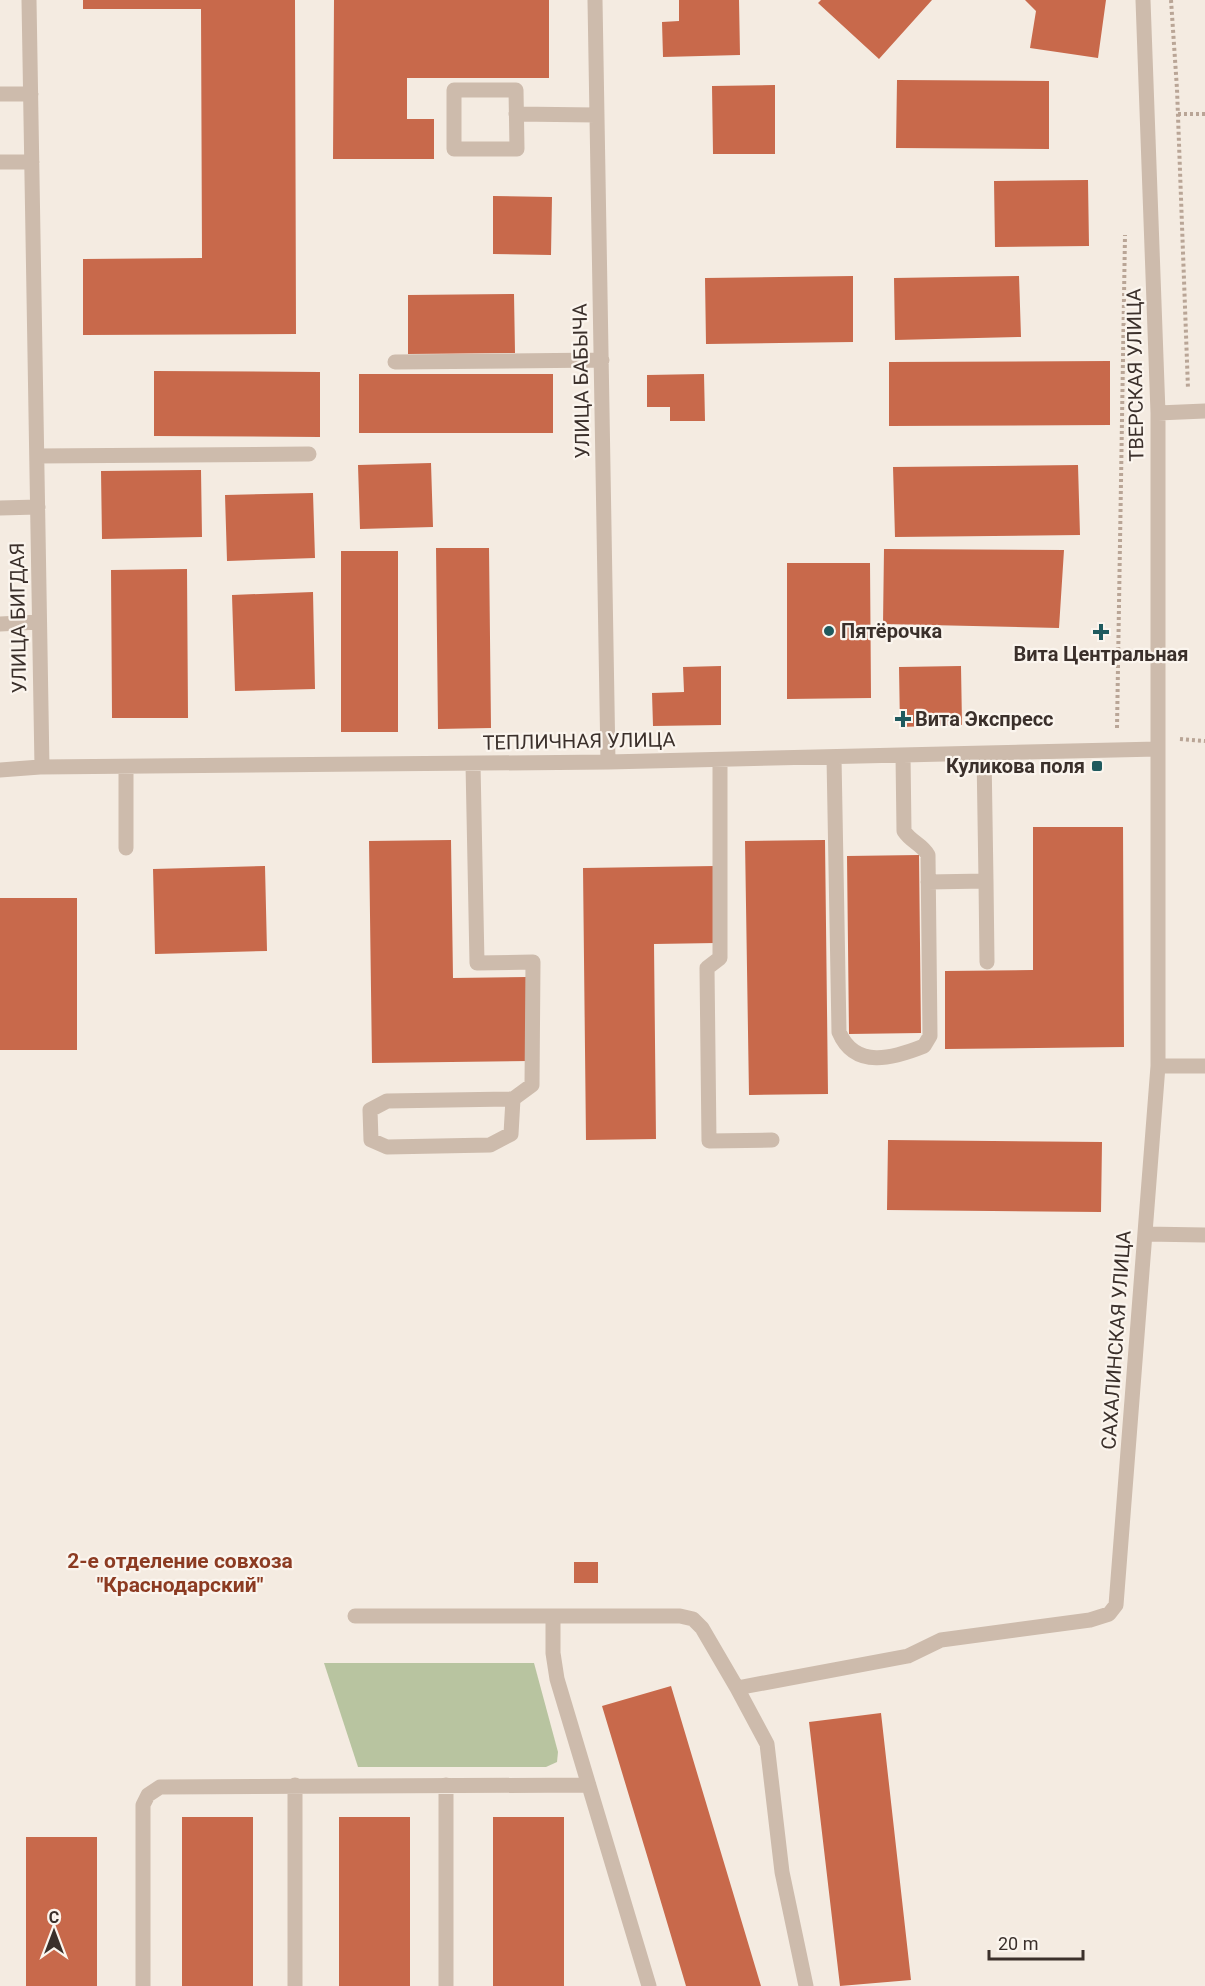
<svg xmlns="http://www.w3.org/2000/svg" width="1205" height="1986" font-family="Roboto,sans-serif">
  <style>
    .green { fill: #b8c4a0 }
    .building { fill: #c8694b }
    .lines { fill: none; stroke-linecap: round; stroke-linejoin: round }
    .path { stroke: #b9a596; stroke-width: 4; stroke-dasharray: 3 3; stroke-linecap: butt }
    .minor { stroke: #cdbbac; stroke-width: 15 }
    .poi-dot { fill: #1f5a5e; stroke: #fbf5ee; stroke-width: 2 }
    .labels { text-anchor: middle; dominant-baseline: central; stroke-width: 4.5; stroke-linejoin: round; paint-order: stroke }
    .street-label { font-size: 20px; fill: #3b302b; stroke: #fbf5ee }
    .poi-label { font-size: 20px; font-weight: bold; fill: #3b302b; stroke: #fbf5ee; text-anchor: start }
    .neighbourhood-label { font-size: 21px; font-weight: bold; fill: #8c3b22; stroke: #fbf5ee }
  </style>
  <rect width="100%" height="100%" fill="#f4ebe1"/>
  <!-- green -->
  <path class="green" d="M324,1663H534L558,1752L557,1762L546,1767H358Z"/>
  <!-- building -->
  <path class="building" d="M83,0H295L296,334L83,335V259L202,258L201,9H83Z
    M334,0H549V78H407V119H434V159H333Z
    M679,0H739L740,55L663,57L662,22L679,21Z
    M821,0H932L879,59L818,3Z
    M1025,0H1106L1098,58L1030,48L1036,11Z
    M897,80L1049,81V149L896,148Z
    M775,85V154H713L712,86Z
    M1088,180L1089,246L995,247L994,181Z
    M493,196L552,197L551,255L493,254Z
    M853,276V342L706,344L705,278Z
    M1019,276L1021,337L895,340L894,278Z
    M514,294L515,353L408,354V295Z
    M1110,361V425L889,426V362Z
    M154,371L320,372V437L154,436Z
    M359,374H553V433H359Z
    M704,374L705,421H670V407H647V375Z
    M431,463L433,527L360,529L358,465Z
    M1078,465L1080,535L895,537L893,467Z
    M201,470L202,537L102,539L101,471Z
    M313,493L315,558L227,561L225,495Z
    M436,548H489L491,728L438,729Z
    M884,549L1064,550L1059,628L883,624Z
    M341,551H398V732H341Z
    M787,563H870L871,698L787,699Z
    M187,569L188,718H112L111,570Z
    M313,592L315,689L235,691L232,595Z
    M721,666V725L653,726L652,693L684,692L683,667Z
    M961,666L962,725L900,727L899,667Z
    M1033,827H1123L1124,1047L945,1049V971L1033,970Z
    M451,840L453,978L528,977L529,1061L372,1063L369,841Z
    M825,840L828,1094L749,1095L745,841Z
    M919,855L921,1033L849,1034L847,856Z
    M265,866L267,951L155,954L153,869Z
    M715,866L716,943L654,944L656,1139L586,1140L583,868Z
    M0,898H77V1050H0Z
    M888,1140L1102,1142L1101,1212L887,1210Z
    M574,1562H598V1583H574Z
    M671,1686L761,1986H686L658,1892L602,1706Z
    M881,1713L911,1980L840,1986L809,1722Z
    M182,1817H253V1986H182Z
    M339,1817H410V1986H339Z
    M493,1817H564V1986H493Z
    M26,1837H97V1986H26Z"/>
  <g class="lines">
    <!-- path -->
    <path class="path" d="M1171,0L1177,89L1188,389
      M1178,114H1205
      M1117,728L1125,235
      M1180,739L1205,741"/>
    <!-- minor -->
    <path class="minor" d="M29,0L42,767
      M595,0L608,762
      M454,90H516L517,149H454Z
      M0,94H31
      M516,114L596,115
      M0,162H32
      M395,362L602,360
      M1158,413L1205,411
      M37,456L309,454
      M0,508L38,507
      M0,624L39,622
      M984,754L986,881
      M834,757L839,1032C855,1070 894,1058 924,1046L930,1036L928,855C922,844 911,842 904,831L903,755
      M720,760V958L707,968L709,1141L772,1140
      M473,764L477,963L533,962L532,1085L513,1099L387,1101L370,1110L371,1140L387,1147L490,1145L511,1134L513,1099
      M126,767V848
      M0,770L40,767L608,762L1158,749
      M928,882L986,881L987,962
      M1158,1066H1205
      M1145,1234L1205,1235
      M355,1616H680L693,1619L702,1628L737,1688L908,1656L941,1640L1090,1620L1109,1614L1116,1605L1158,1066V413L1143,0
      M553,1616V1653L557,1679L649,1986
      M737,1688L767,1744L782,1872L806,1986
      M295,1785V1986
      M446,1785V1986
      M143,1986V1805L148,1795L160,1787L589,1785"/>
  </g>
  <!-- markers -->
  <g class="poi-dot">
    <circle cx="829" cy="631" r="6"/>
    <path d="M1098 623h6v6h6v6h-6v6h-6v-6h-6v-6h6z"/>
    <path d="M900 710h6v6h6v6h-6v6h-6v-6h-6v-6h6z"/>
    <rect x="1091" y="760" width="12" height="12" rx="3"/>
  </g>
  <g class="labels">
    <!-- street labels -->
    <g class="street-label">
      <text transform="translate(1135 375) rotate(-91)">ТВЕРСКАЯ УЛИЦА</text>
      <text transform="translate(581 381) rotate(-91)">УЛИЦА БАБЫЧА</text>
      <text transform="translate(18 618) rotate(-91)">УЛИЦА БИГДАЯ</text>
      <text transform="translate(579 741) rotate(-1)">ТЕПЛИЧНАЯ УЛИЦА</text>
      <text transform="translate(1116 1340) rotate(-86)">САХАЛИНСКАЯ УЛИЦА</text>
    </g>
    <!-- poi labels -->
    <g class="poi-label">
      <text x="841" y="631">Пятёрочка</text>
      <text x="1101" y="654" text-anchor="middle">Вита Центральная</text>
      <text x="915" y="719">Вита Экспресс</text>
      <text x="1085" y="766" text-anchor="end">Куликова поля</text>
    </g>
    <!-- neighbourhood labels -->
    <g class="neighbourhood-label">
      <text x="180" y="1561">2-е отделение совхоза<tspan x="180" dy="24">"Краснодарский"</tspan></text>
    </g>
  </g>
  <!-- north arrow -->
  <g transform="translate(54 1932)" stroke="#fbf5ee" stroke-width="4.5" paint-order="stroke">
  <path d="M0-4.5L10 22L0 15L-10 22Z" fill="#3b302b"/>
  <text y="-9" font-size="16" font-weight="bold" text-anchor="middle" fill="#3b302b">С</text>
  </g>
  <!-- scale -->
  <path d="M989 1950v9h94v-9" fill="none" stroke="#3b302b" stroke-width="3"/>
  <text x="998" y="1950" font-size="18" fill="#3b302b" stroke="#fbf5ee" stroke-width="4.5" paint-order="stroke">20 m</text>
</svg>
